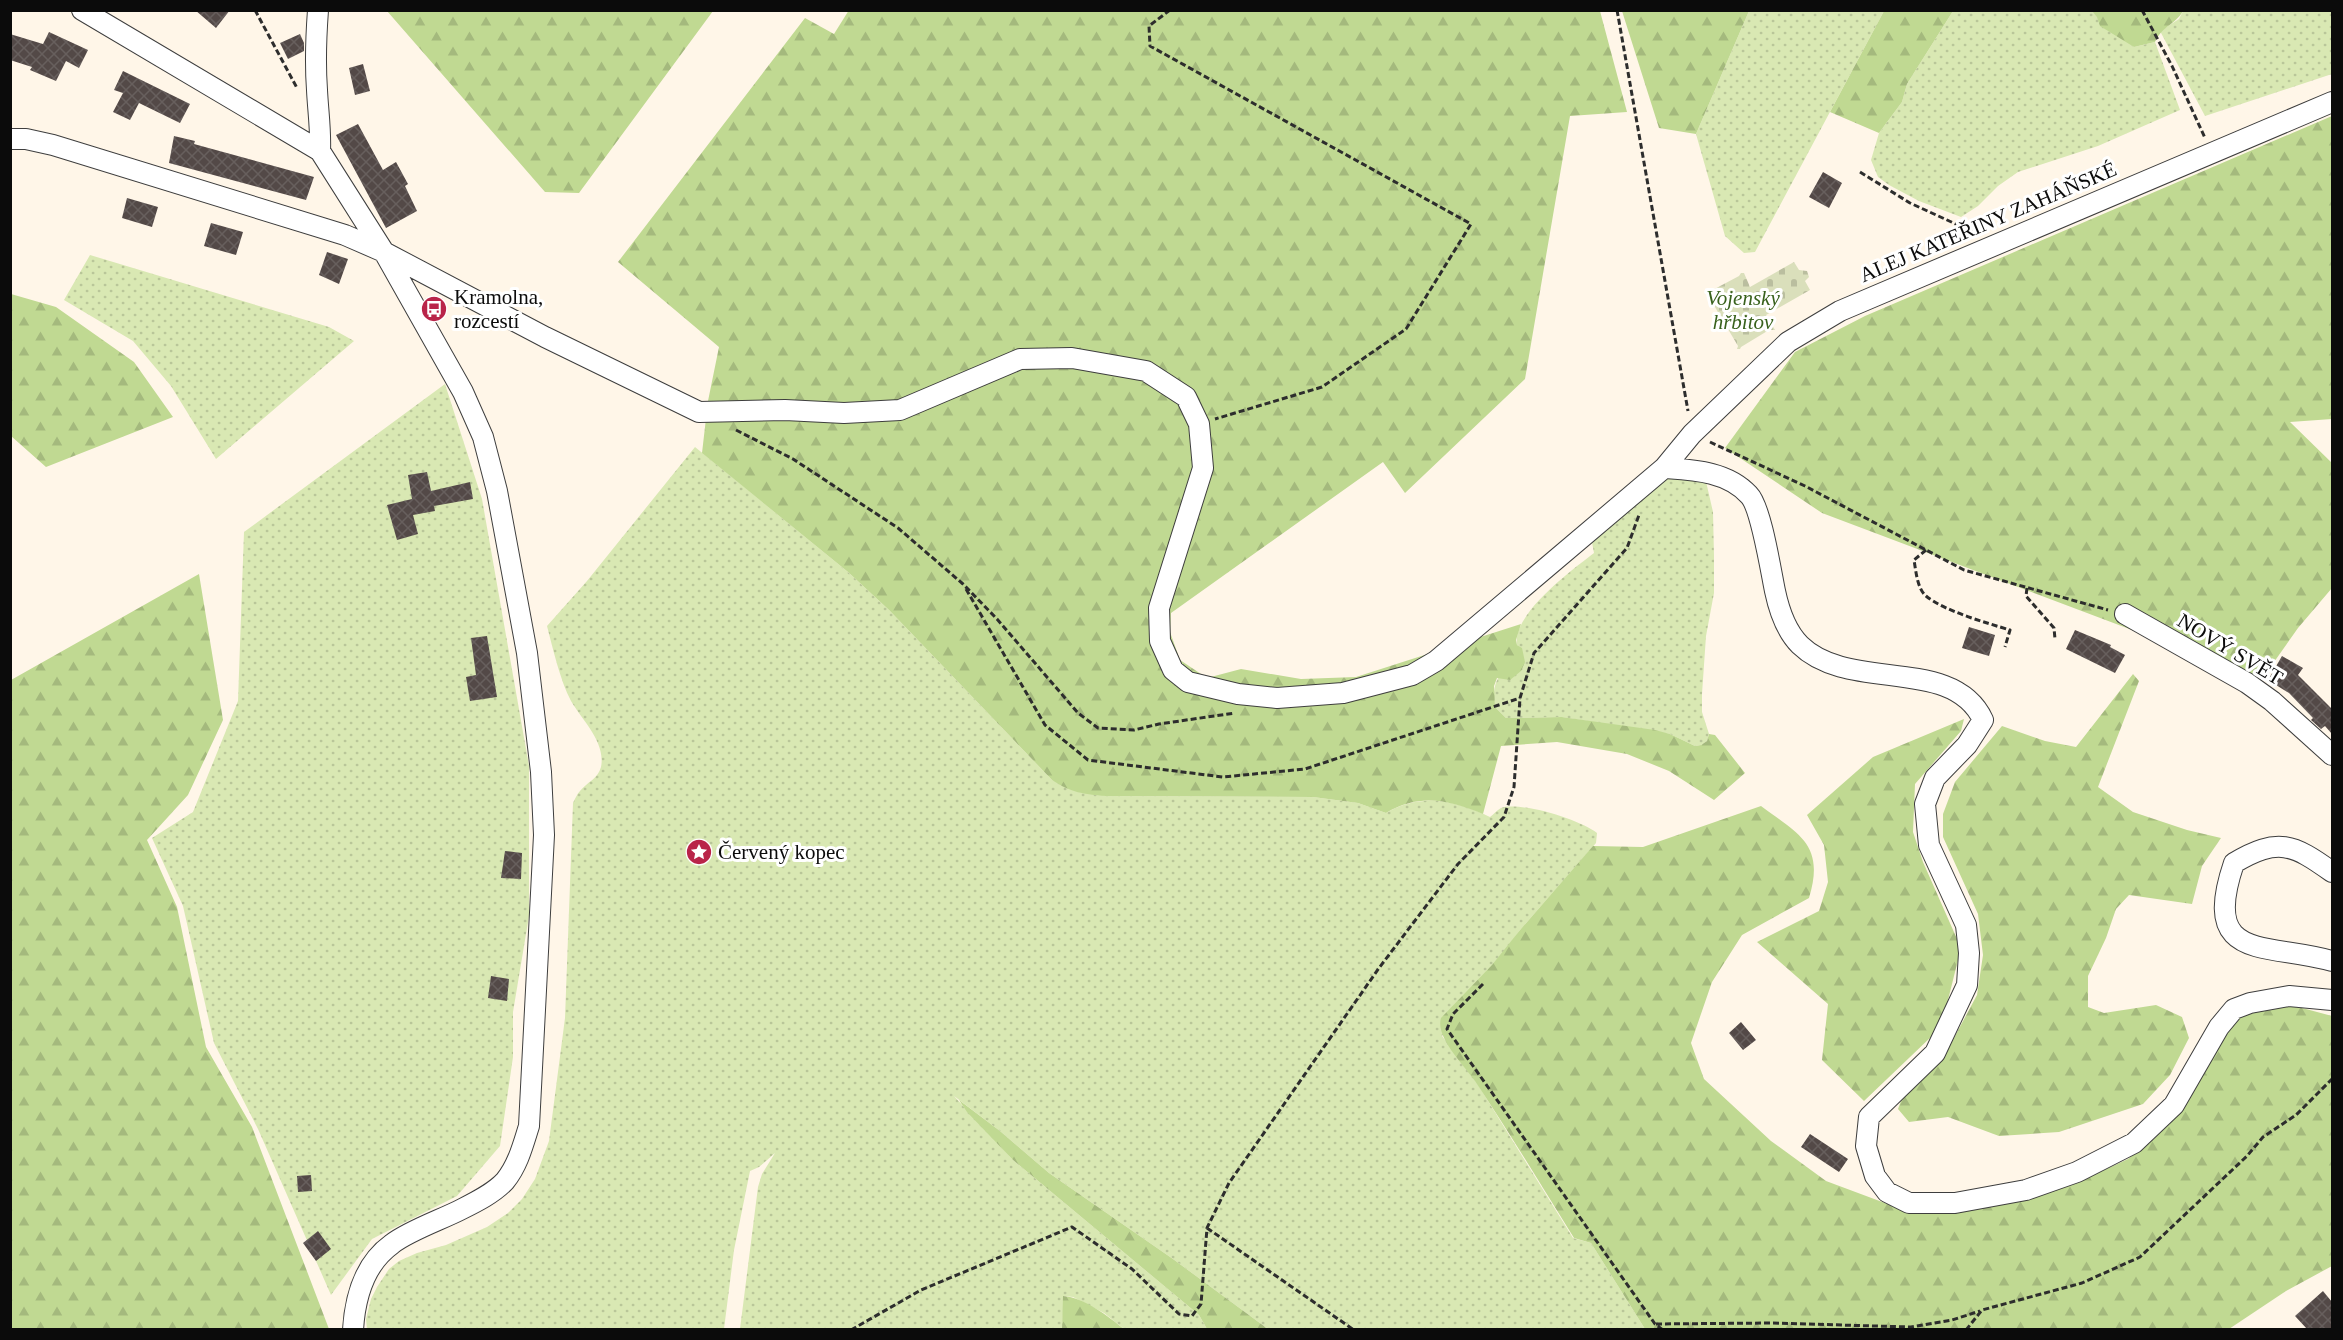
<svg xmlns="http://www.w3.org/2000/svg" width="2343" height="1340" font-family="Georgia,serif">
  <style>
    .grass { fill: url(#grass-dots) }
    .forest { fill: url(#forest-firs) }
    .cemetery { fill: url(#cemetery-stones) }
    .building { fill: url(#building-cross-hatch) }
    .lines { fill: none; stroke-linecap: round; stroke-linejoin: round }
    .minor-casing { stroke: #3e3e3e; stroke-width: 22 }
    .path { stroke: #2d2d2d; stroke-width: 3; stroke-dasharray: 6 3; stroke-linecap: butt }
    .minor { stroke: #fff; stroke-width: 20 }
    .labels { text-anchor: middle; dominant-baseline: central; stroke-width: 6; stroke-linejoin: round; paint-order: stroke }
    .street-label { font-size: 21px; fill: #0b0b0b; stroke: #fff }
    .poi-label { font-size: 21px; fill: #0b0b0b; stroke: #fff; text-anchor: start }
    .park-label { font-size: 21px; font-style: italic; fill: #38611c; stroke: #fff }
  </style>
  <defs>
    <pattern id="grass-dots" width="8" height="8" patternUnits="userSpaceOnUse" patternTransform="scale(1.5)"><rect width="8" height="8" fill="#d9e8b3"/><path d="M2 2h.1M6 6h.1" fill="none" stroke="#b9c699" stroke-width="1.8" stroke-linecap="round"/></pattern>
    <pattern id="forest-firs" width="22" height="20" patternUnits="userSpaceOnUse" patternTransform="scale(1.5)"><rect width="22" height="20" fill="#c0d992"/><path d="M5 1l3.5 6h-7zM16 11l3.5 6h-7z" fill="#a4b97d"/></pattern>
    <pattern id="cemetery-stones" width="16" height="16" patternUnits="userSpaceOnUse" patternTransform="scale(1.5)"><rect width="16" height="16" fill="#dadfbb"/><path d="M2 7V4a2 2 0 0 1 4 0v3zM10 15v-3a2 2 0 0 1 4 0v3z" fill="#babe9f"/></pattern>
    <pattern id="building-cross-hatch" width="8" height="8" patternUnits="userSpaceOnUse" patternTransform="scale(1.5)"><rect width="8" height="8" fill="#534947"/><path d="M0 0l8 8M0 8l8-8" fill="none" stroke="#675f5d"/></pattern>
  </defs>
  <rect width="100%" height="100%" fill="#fff6e8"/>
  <!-- grass -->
  <path class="grass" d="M1749,11H1884L1755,252L1744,253L1725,236L1696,134Z
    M1953,11H2092L2134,47L2155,42L2180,110L2098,146L2018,172L1998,186L1978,206L1961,217L1919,201L1889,185L1878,177L1871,160L1879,133L1902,102L1907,84Z
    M2183,11H2332V74L2205,116L2160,31L2179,19Z
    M90,255L329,327L354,341L216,459L171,386L133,341L64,300Z
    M445,384L482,499L529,766V916L513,1012V1057L500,1146L457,1196L372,1239L331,1295L258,1129L214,1043L183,906L152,838L193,812L238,701L244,532Z
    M695,447L848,572L889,610L1052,780L1106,796L1313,797L1358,803L1386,813C1420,793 1455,800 1490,817C1493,815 1497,810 1501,808C1521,801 1580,820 1597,833L1596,843L1520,930L1442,1036L1475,1080L1573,1238L1591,1243L1645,1329H1268L1173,1259L1049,1173L1000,1131L954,1096L1013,1160L1199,1315L1207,1329H1124L1104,1313L1073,1297L1064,1296L1062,1329H740L758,1187L762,1174L775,1153L759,1167L750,1171L734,1250L724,1329L367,1330L366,1319L371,1299L377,1287L389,1269L399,1261L417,1253L446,1245L487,1227L508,1213L522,1199L535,1179L549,1141L565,1018L573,803C575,799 577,794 580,791C587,782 598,779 601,767C606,742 582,720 571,701C560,680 553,649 547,626L587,581Z
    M1666,475L1705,477L1713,512L1714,556V593L1706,636L1702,694V712L1709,734L1707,741L1701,745L1695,746L1670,734L1562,717L1506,718L1495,707C1490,678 1504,670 1522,649L1517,645C1512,614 1572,570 1594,553L1591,537Z"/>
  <!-- forest -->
  <path class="forest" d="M849,10L1600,11L1627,112L1570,116L1525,379L1405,493L1383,462L1171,613L1170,632L1180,660L1207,678L1241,669L1301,679L1356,677L1521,624L1516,640L1517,645L1522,648L1525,662L1521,671L1510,680L1497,678L1494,686L1495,707L1506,718L1562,717L1655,730L1670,734L1695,746L1701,745L1707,741L1709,734L1715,735L1745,773L1714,800L1669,771L1627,754L1557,742L1501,746L1483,814C1448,800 1420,793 1386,813L1358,803L1313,797L1106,796C1083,794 1072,793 1052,780L889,610L848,572L702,453L708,401L719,347L618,262L805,18L834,34Z
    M387,11H713L579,193L545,192Z
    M1622,11H1749L1696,134L1659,128Z
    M1884,11H1953L1907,84L1902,102L1879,133L1830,112Z
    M2092,11H2183C2175,25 2163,25 2155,42L2134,47L2100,26L2097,17Z
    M2332,116V419L2290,422L2332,463V588L2298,628L2262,679L1822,513L1725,448L1795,352L1865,316Z
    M11,294L56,307L134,362L173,417L46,467L11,436Z
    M199,574L223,720L188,795L147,840L177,907L206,1047L252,1127L329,1329H11V680Z
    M2133,674L2139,681L2098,787L2133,812L2187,830L2221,838L2202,866L2192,904L2129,895L2116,909L2106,938L2088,976V1007L2104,1013L2156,1005L2182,1017L2189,1038L2170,1075L2143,1104L2059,1132L1999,1136L1948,1117L1909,1122L1898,1109L1904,1093L1948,1049L1977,995L1983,955L1978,914L1943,837V814L1955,782L2002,726L2045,741L2076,747Z
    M1964,719L1961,731L1915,784L1913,832L1923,862L1961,948L1946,1008L1932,1036L1864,1101L1822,1060L1828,1004L1757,942L1819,911L1828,882L1824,845L1807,815L1873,757Z
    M1761,806C1800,835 1825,845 1809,898L1742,935L1712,982L1691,1043L1704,1079L1771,1141L1826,1181L1909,1212L1939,1213L2072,1185L2128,1159L2155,1138L2187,1099L2232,1022L2236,1020L2266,1006L2291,1005L2332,1016V1266L2286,1291L2229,1329H1645L1591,1243L1574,1238C1541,1185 1509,1132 1475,1081C1464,1065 1435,1037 1441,1018L1492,965L1520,930L1593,846L1643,847Z
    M959,1100L1000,1131L1049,1173L1173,1259L1268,1329H1207L1199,1315L1013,1160L967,1112Z
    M1063,1296C1084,1297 1109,1317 1124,1329H1062Z"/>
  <!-- cemetery -->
  <path class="cemetery" d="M1794,262L1799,270L1807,271L1809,277L1805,281L1810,290L1766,315L1775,330H1769L1741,347L1740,349H1737L1738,346L1709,297H1707V293L1739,276L1741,273H1744L1750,287Z"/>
  <!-- building -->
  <path class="building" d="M195,10H230L216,28Z
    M49,32L88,50L79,68L66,61L56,81L30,70L32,67L10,60V34L43,44Z
    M300,34L304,43V51L288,59L280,43Z
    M363,64L370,91L355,95L349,68Z
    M123,71L190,104L180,123L139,103L130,120L113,112L123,93L114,90Z
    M358,124L383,170L396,162L408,184L405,186L417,211L386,228L336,135Z
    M174,136L195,141L194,144L314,177L306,200L169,163Z
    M1823,172L1842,183L1829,208L1809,197Z
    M127,198L158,207L152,227L122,218Z
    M211,223L243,232L236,255L204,246Z
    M327,252L348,259L339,284L319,275Z
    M427,472L431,491L470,482L473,499L434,506L435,511L413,515L418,534L397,540L387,505L412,499L408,475Z
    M1969,627L1995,635L1989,656L1962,648Z
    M2075,630L2111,645L2110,647L2125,655L2115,673L2066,649Z
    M487,636L497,697L470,701L466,677L476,675L471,638Z
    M2282,656L2303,668L2298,675L2332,709V734L2325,726L2321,729L2311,720L2313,718L2289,693L2268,680Z
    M505,851L522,853L521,879L501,878Z
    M491,976L509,979L507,1001L488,998Z
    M1741,1022L1756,1040L1743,1050L1729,1033Z
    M1810,1134L1848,1159L1839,1172L1801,1147Z
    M311,1175L312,1191L298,1192L297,1176Z
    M318,1231L331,1249L316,1261L303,1243Z
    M2323,1291L2332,1302V1329H2307L2295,1316Z"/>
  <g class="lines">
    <!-- minor casing -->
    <g class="minor-casing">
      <path id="minor" d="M82,10L320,151L384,252L463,392L483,437L497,491L527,653L541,772L544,835L529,1126C523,1145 518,1165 505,1181C494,1193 476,1202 462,1209C443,1219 408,1231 392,1244C364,1264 355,1297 353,1330
        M318,10C316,37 315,63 317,90C318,111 321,130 320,151
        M10,139H26L53,145L345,235L384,252L545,337L699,412L785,410L844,413L900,410L1020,359L1072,358L1146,371L1186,397L1199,424L1203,468L1159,608L1160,641L1173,670L1188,682L1238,694L1277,698L1343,693L1412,675L1436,661L1664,468L1692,434L1788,342L1840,311L2332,102
        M1664,468C1693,470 1727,471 1749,495C1761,507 1771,572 1775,591C1779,610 1786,631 1800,645C1849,693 1953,655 1983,720L1967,745L1935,778L1925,804L1929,845L1966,925L1969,953L1967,985L1935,1053L1869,1117L1866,1146L1875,1176L1887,1192L1909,1203H1955L2026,1190L2077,1172L2134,1143L2174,1105L2219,1027L2234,1009L2250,1003L2289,996L2332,1000
        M2125,614L2247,683L2272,701L2332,755
        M2332,872C2293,844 2278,837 2234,863C2200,963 2266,942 2332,961"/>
    </g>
    <!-- path -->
    <path class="path" d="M255,10L297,88
      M1170,10L1149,26L1150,46L1471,224L1406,329L1322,387L1215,419
      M1617,10L1688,411
      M2142,10L2172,66L2205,138
      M1860,172L1910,203L1971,231L1974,234
      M736,430L793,459L898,528L963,584L997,619L1078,713L1098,728L1134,730L1159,724L1235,713
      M1710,442L1805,486L1964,570L2108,610
      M1926,550L1914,560C1916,571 1917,588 1926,596C1944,611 1987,623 2010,630L2005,647
      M2027,588L2026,596L2054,628L2055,639
      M966,589L1045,725L1088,760L1223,777L1305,769L1520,698
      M1483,984L1453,1014L1447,1029L1655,1324L1663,1330
      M1207,1228L1354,1330
      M1656,1324L1770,1323L1911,1327L1952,1320L1980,1311
      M851,1330L921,1290L1072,1227L1132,1269L1179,1314L1192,1316L1201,1304L1207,1228L1229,1183L1379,968L1458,864L1504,817L1514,787L1520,698L1534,653L1627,548L1639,515
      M1966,1330L1982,1310L2082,1283L2140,1257L2247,1156L2263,1137L2296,1115L2332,1079"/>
    <!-- minor -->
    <use href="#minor" class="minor"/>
  </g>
  <!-- icons -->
  <defs>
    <g id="bus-disc" transform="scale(1.35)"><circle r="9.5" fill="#b92449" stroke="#fff"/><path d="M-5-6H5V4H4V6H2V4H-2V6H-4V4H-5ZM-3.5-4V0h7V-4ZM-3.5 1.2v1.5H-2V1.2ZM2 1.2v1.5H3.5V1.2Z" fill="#fff"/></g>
    <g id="sight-disc" transform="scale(1.35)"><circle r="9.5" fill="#b92449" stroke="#fff"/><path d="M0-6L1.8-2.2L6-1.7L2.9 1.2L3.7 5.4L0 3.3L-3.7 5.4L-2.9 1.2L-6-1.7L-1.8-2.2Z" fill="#fff"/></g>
  </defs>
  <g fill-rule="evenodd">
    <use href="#bus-disc" x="434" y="309"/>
    <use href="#sight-disc" x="699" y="852"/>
  </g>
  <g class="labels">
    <!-- street labels -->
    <g class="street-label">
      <text transform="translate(1988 222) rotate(-23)">ALEJ KATEŘINY ZAHÁŇSKÉ</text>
      <text transform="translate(2230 649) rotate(31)">NOVÝ SVĚT</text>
    </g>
    <!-- poi labels -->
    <g class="poi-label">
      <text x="454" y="297">Kramolna,<tspan x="454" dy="24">rozcestí</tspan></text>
      <text x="718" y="852">Červený kopec</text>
    </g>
    <!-- park labels -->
    <g class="park-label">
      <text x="1743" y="298">Vojenský<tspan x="1743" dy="24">hřbitov</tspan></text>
    </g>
  </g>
  <!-- border -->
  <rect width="2343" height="1340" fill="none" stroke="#0b0b0b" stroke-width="24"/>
</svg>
